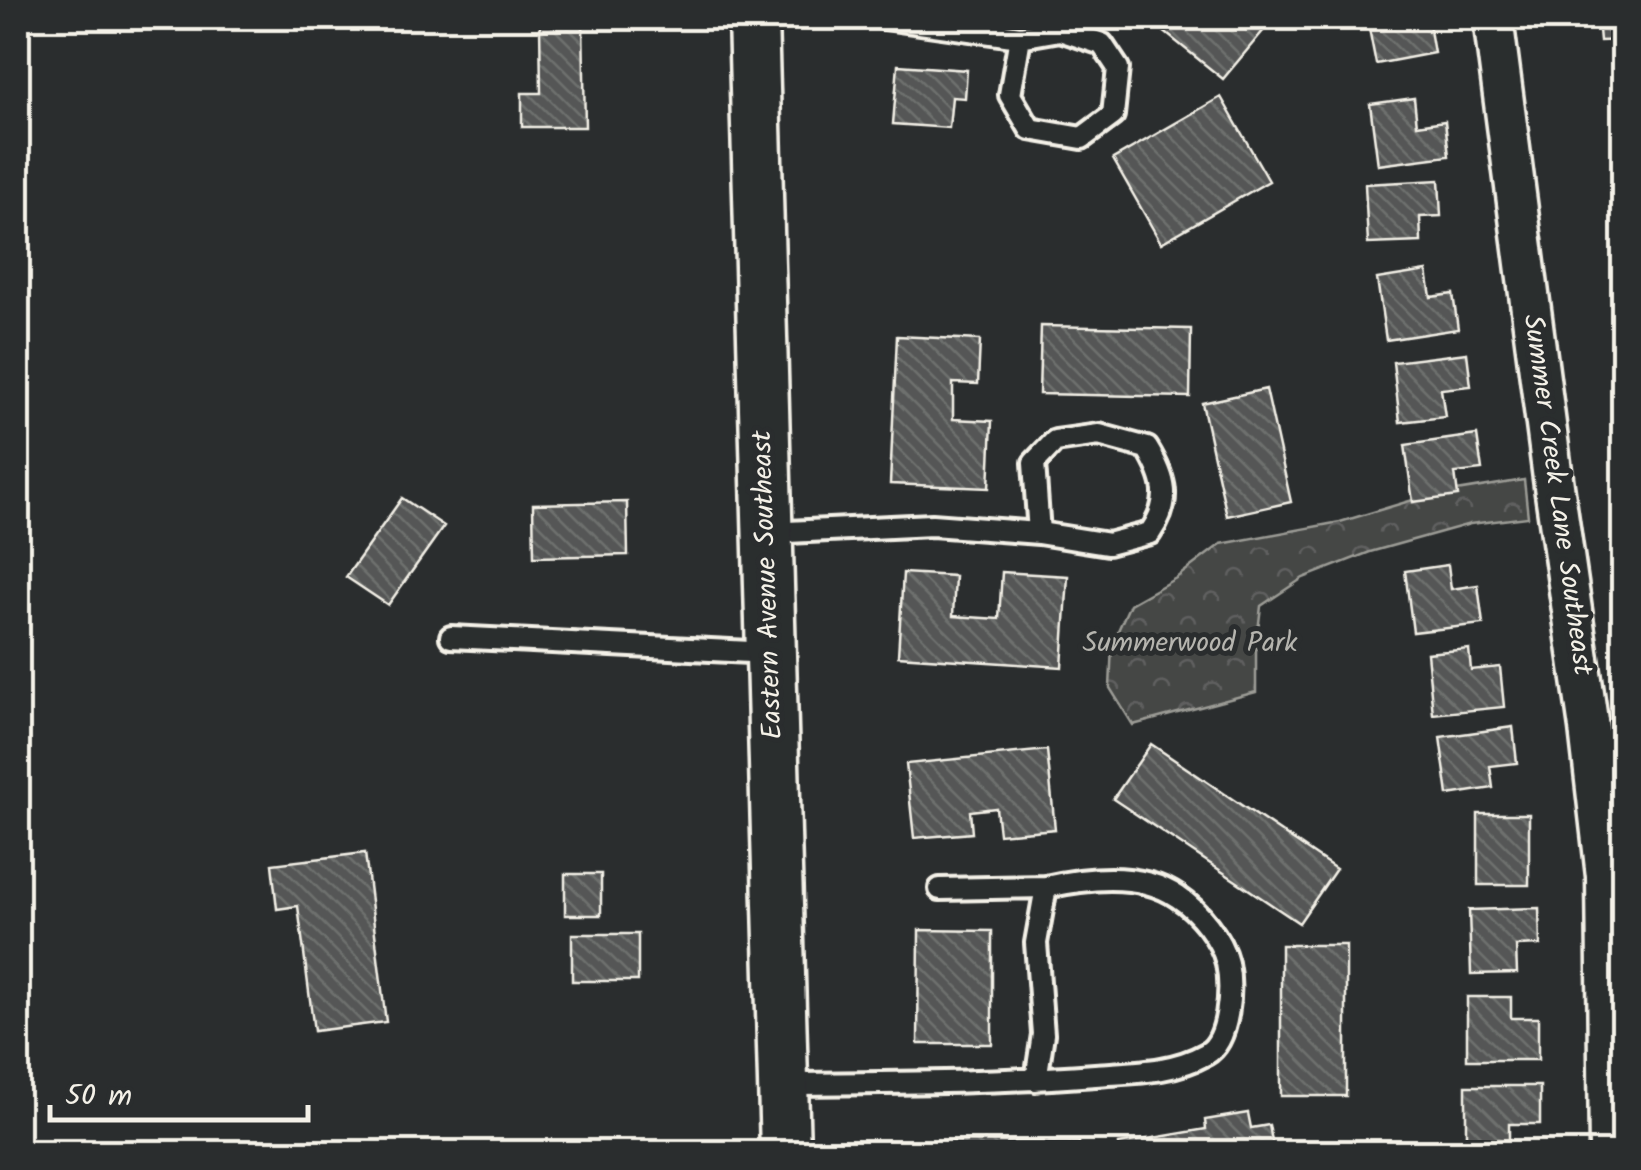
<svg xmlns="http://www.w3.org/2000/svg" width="1641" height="1170" font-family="Kalam,sans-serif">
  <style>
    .park { fill: url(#park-crowns); stroke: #9c9c96; stroke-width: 2.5 }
    .building { fill: url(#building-back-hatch); stroke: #f4f1e8; stroke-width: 2.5 }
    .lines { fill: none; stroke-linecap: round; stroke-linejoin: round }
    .service-casing { stroke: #f4f1e8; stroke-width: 28 }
    .minor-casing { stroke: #f4f1e8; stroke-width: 45 }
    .tertiary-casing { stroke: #f4f1e8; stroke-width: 55 }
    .service { stroke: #2a2d2e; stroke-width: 20 }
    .minor { stroke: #2a2d2e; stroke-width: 38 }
    .tertiary { stroke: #2a2d2e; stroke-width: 48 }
    .labels { text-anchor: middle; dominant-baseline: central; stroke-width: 10; stroke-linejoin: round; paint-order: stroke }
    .street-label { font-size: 28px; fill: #f4f1e8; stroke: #2a2d2e }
    .park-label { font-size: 28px; fill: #b6b5af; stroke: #2a2d2e }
  </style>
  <defs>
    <pattern id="park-crowns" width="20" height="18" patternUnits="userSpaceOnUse" patternTransform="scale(2.5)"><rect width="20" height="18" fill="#444645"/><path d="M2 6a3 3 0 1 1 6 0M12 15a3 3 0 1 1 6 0" fill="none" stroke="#606160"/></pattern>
    <pattern id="building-back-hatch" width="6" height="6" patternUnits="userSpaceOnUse" patternTransform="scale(2.5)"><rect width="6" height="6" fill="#555756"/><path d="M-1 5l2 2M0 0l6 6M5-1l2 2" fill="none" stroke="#6e706e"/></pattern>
  </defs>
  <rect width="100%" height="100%" fill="#2a2d2e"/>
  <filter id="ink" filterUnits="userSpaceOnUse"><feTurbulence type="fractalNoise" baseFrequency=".01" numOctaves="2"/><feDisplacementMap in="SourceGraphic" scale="20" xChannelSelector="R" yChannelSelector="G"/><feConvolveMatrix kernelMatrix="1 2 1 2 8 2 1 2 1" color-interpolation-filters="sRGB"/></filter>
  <g filter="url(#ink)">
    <!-- park -->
    <path class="park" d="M1524,480L1528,517L1470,524L1370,552L1303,578L1261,606L1256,648V692L1133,725L1110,688L1112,644L1130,604L1176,578L1221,544L1340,522L1426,496Z"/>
    <!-- building -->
    <path class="building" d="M1147,18H1274L1223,79Z
      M1367,18H1428L1434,53L1376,64Z
      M1598,18H1624V40L1600,41Z
      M583,22L585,127H522V93H541L540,23Z
      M898,65L967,70L965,98L952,97L949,128L893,124Z
      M1221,97L1269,181L1161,243L1113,159Z
      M1414,98L1417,125L1445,121L1449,156L1378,165L1370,104Z
      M1618,102H1624V170Z
      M1439,180L1441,216L1420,217L1421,242L1368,244L1365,184Z
      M1427,271L1431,297L1453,294L1458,329L1386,340L1377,279Z
      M1041,326L1191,329L1190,397L1039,394Z
      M897,336L980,340L978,384L953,383V419L992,421L989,488L890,484Z
      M1467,353L1471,386L1441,389L1445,417L1400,422L1393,362Z
      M1266,389L1291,502L1227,516L1202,403Z
      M1477,435L1482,470L1455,473L1458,496L1413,502L1405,445Z
      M402,498L444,526L388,605L346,577Z
      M627,502L628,555L534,557L533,504Z
      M1448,565L1451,589L1478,585L1483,624L1413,632L1405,571Z
      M1002,572L1068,576L1062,667L898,656L903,573L955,576L953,616L999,619Z
      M1469,649L1471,670L1500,667L1504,707L1433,714L1427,653Z
      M1513,727L1517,763L1490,766L1493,788L1448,795L1440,737Z
      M1151,744L1336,869L1299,923L1113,799Z
      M1047,750L1055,829L999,834L996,808L970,811L972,833L914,838L906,764Z
      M1478,814H1529V885H1478Z
      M365,853L386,1022L314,1031L298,906L277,909L272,864Z
      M565,874H601V915H565Z
      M1539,908L1540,945L1516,946L1517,973L1471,974L1469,910Z
      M919,930L992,931V1044H918Z
      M572,934H638V981H572Z
      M1281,945H1346V1096H1281Z
      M1467,997H1511V1018H1538V1060H1467Z
      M1466,1086H1540V1124H1509V1147H1466Z
      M1248,1113L1251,1128L1269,1125L1274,1152H1119L1118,1144L1206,1129L1205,1120Z
      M927,1141L1079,1142V1152H927Z"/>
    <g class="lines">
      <!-- service casing -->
      <g class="service-casing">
        <path id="service" d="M884,18L1020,37L1060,30L1102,44L1118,68L1113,115L1082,138L1030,129L1010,95L1020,37
          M767,533L932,525L1039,533L1108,544L1150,533C1172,501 1166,479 1147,448L1099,435L1055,441L1034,463L1039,533
          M451,637L770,653
          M940,889L1046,887
          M784,1084C888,1083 992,1083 1095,1075C1133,1072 1172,1073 1206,1054C1230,1041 1232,987 1227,963C1221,938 1199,911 1178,897C1141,871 1086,878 1046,887L1036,943L1043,1034L1036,1080"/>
      </g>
      <!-- minor casing -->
      <g class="minor-casing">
        <path id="minor" d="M1493,18L1554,486L1589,728L1606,876L1609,1152"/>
      </g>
      <!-- tertiary casing -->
      <g class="tertiary-casing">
        <path id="tertiary" d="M753,18L785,1152"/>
      </g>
      <!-- service -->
      <use href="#service" class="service"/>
      <!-- minor -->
      <use href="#minor" class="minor"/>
      <!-- tertiary -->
      <use href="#tertiary" class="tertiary"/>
    </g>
  </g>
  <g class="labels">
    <!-- street labels -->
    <g class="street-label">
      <text transform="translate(1557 495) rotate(82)">Summer Creek Lane Southeast</text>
      <text transform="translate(768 585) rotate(-92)">Eastern Avenue Southeast</text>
    </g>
    <!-- park labels -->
    <g class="park-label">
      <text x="1190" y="643">Summerwood Park</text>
    </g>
  </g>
  <!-- margin -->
  <rect width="1641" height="1170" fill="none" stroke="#2a2d2e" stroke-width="60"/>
  <rect x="30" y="30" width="1581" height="1110" fill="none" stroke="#f4f1e8" stroke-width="4" filter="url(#ink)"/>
  <!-- scale -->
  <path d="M50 1105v15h258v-15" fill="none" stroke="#f4f1e8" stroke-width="5"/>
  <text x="65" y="1105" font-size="30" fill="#f4f1e8" stroke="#2a2d2e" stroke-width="8" paint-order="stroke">50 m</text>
</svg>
